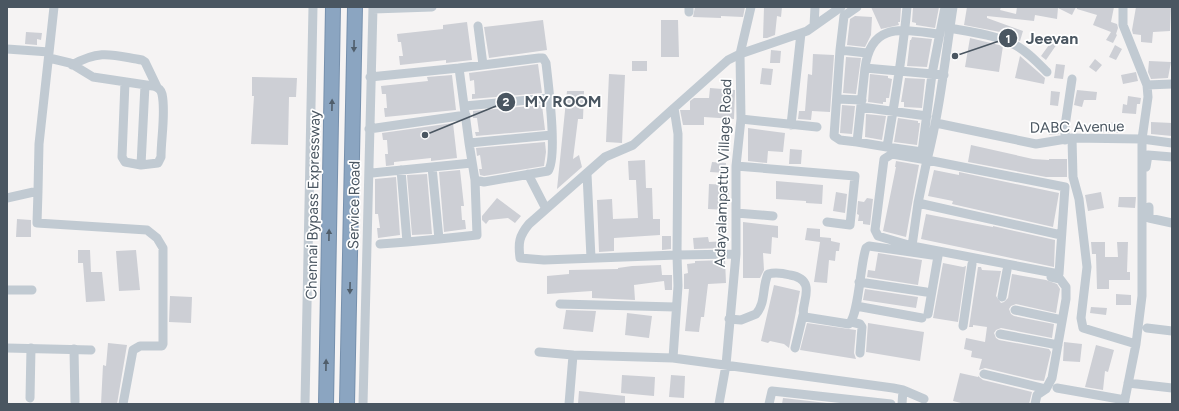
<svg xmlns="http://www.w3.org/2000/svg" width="1179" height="411" font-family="Figtree,sans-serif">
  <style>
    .building { fill: #cdcfd5 }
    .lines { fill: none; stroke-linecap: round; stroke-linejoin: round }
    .highway-casing { stroke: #7690ad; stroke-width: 16 }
    .minor { stroke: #c1cad2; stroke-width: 9 }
    .highway { stroke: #8ba5c1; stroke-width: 14 }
    .oneway { fill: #505e6b }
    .labels { text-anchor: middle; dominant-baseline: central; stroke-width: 3.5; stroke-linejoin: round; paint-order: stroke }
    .street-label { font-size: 15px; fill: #4a5661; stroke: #fff }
    .leader { fill: none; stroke: #4a5661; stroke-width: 1.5 }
    .callout-dot { fill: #4a5661; stroke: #fff; stroke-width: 1.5 }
    .mark-label { font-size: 12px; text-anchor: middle; font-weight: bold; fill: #fff }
    .callout-label { font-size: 16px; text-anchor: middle; font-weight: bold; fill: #4a5661; stroke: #fff; stroke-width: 3.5; stroke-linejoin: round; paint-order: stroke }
  </style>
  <rect width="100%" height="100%" fill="#f5f3f3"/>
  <!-- building -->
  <path class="building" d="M695,7H745L743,17L721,16V18L693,17Z
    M764,7H782L781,17L777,16L775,35L767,38H763Z
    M871,7H901L900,22H898L899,25L881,29Z
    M913,7H939L935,28L916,25V23L912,22Z
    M967,7H1001L1000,10L1016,14L1017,7H1076L1072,15L1058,8L1057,19L1035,15L1034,21L987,16V18L1023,31L1020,41L1000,32L964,25Z
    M1077,7H1114L1111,22L1117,24L1118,28L1116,34L1117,35L1113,43L1106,40L1111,32L1093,25L1097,15L1077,9Z
    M1136,7H1171L1170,31L1153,32L1152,43L1141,42V35L1133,34L1132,30Z
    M855,16L872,17L871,35L865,47L847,45L850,19Z
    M543,20L547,50L489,58L484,27Z
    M661,20H678L679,57H661Z
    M467,22L472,60L446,63V60L400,65L399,56H403L401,42H398L397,34L443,29V25Z
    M26,32L42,33L41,40L37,39V45L25,44Z
    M912,37L932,39L927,67L907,66L910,40H911Z
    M970,38L1003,46L999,72L965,67Z
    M1054,38L1059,41L1046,60L1041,56Z
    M1115,45L1122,49L1116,60L1109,57Z
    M771,50L781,51L780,63H770Z
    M813,54L834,55L830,112L812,111L811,120L798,119L799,111H805L808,74L812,75Z
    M1020,56L1045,78L1044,84L1015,78Z
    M846,57L861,58L856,94L843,93Z
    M1095,59L1102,65L1096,72L1089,67Z
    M632,61H647V71H632Z
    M1149,61L1171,62L1168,78L1151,79L1148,72Z
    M538,64L542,93L472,99V94H475L474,80L470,81L469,73Z
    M1056,64L1065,65L1063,79L1054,78Z
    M762,68L773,69L771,85L760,84Z
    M1136,72L1138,81L1123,84L1121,75Z
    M609,74L625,75L622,143L606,142Z
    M870,74L888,76V78L892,79L889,98H886V102H883V104L868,102Z
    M452,75L456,110L385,117L384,108H387L386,94H382L381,86L428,81L427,77Z
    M252,77L297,78L296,97H289L288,145L251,144L254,96H252Z
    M905,78L925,79L922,108L904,107V102H901Z
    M710,88L735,90L734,119L704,117V125H683L680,110H690V101L694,98H709Z
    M1077,90L1097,92L1096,100H1084L1082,107L1074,105Z
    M567,91H584L583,119H578L573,159L579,155L582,167L557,189Z
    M1051,91L1060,92L1058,106L1050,105Z
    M1128,96L1141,98L1140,104H1137L1136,114L1122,113L1123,104L1127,105Z
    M542,105L545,130L476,136L475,132H479L477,118H473V111Z
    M842,105L855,106L852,134L840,133Z
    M866,114L886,116L882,140L865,137Z
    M898,118L918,121V123H920L917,145L894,142Z
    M1100,122L1118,123V133L1100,132Z
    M1151,122L1172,123V136L1151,134Z
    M453,123L457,158L431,161V158L394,162V165L386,166L385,154H388L387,140H383L382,133Z
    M1050,125H1059V134L1049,135Z
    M748,128L785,133L783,152L768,151L767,163L748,161Z
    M545,142L546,152L544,166L484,176L480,175L479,169H482L480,155L477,156L476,148Z
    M971,145L1033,159L1049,160V159H1067V177H1046L968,162Z
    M790,149L802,150L801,164H789Z
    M645,160L646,188H652L653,219H660V235L614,238V251L599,252L597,200L612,199L613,219L638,218L636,180H629L628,161Z
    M896,161L919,165L906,237L883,231L896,167H895Z
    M712,162L726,163L725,173L710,172Z
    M460,170L464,206H461L462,220H465L466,229L444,232L439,172Z
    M934,170L959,175V172L1059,193L1053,227L952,204L953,201L928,196Z
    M427,174L432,234L412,235L407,175Z
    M396,177L400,235L378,238L377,228H380L378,214H375V179Z
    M776,181L823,185L822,204L806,203V201L776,199Z
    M709,184L729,185L728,210L708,209Z
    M836,192L847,194L845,213L833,211Z
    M1101,192L1104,208L1088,211L1085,195Z
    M1119,197H1136L1135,208L1118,207Z
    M497,198L521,216L515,223L508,218L489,220L486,224L482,220V216Z
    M867,198L873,199L870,225L863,224V221H858L859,215L857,214L858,201L864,202Z
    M926,214L993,227V226L1055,240L1054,267L921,239Z
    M17,219L31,220V237H16Z
    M743,222L778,226V238L772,237L771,254L763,253L764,270L760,278H743Z
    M807,228L820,229V237L831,238V241L840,243L839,251H836L835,261L829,260L827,283L814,282L820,242L805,240Z
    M662,236H671V249L662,250Z
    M708,237L709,242L725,241L726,248L694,249L693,238Z
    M1091,242H1105V257H1118L1117,242H1128L1127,272H1130V280H1109V289H1097L1096,254H1092Z
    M78,250H90L91,272H102L105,301L86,302L83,263H78Z
    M136,250L140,290L119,291L116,251Z
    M878,253L922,260L918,285L867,277L868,270L875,271Z
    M725,260L726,283L708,284L704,317H701L699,332L685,331L689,289H684V274L688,273L687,264L695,263V261Z
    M943,263L963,267L966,266L958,322L933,318Z
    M661,265L662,275H672V290H665L664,281L634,285L635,300L592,298V291L547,294V276L569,274V270L618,269V268L632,266Z
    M978,267H981L982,270L1001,271L996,296L1001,303L1004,302L1008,298L1012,274L1046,280L1057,284L1060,289L1056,313L1016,304L1011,306L1009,309L1011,314L1014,316L1054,324L1052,338L1001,328L996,330L994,333L996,338L999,340L1049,349L1051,352L1044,381L1035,380L985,368L979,370L982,359L971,357L972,351L964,349L966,338L985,342L987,327L973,325V327H969Z
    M774,285L800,291L789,348L784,344L770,341L768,343L761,341Z
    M865,289L918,297L916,308L863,300Z
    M1116,294L1131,295V305H1116Z
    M170,296L192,297L191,323L169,322Z
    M1091,307L1107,308L1106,315L1090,313Z
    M566,310L596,311L593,332L563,329Z
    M627,313L652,316L649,338L625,335Z
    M807,323L856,330L854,353L856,359L800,350Z
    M868,323L924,332L920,361L866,352Z
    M1064,342L1082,344L1080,362L1063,361Z
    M108,343L127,345L117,404H101L103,365L106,366Z
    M1096,345L1114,350L1108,372L1105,371L1103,390L1085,387Z
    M960,373L978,377V376L983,380L1032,392L1029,404H965L953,401Z
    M622,375L655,377L654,396L621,393Z
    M671,375L685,376L684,398L669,397Z
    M579,391L625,396V404H578Z
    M783,398L827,403V404H782Z"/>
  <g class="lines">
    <!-- highway casing -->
    <g class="highway-casing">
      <path id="highway" d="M326,404L333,7
        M347,404L355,7"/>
    </g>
    <!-- minor -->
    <path class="minor" d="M857,7L844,16L840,50L867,53
      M907,7C903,54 895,100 887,147L857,142L865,68L944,75
      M953,7C945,59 940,110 927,160L1065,187L1059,274L912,246L918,203L1061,235
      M1123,7V25L1147,85
      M373,9L432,7
      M689,12V7
      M478,26L483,65
      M814,26L815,7
      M949,28C971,32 994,35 1013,44C1026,50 1037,62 1047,72
      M7,49L49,52
      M840,50L834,136L840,140L857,142
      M49,58L70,63L93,77L153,86C157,87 161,89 162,94C166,112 161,138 161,157L158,163L141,165L145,85
      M72,65C101,49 112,55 142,60L145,62L157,87
      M459,68L539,58H543L546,63C548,82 558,158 548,171L484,182L475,180L469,143
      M865,68C871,21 903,30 938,34
      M370,77L459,68L469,143L552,135
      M125,82L122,157L125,162L141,165
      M837,99L862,100
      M465,106L549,98
      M861,107L927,116
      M741,119L817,127
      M936,123L1036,144L1072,138L1142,139L1172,143
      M791,125L801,33
      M369,129L466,115
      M1072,138L1073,177L1079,199L1087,267L1081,318L1083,328L1136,344
      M1065,140V126L1072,79
      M887,147L922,152L932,74L945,7
      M736,166L855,176L850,225L827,222
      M1146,167L1148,155L1172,157
      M401,170L407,242L439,239L432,167
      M372,173L472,163
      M528,174L546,209
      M587,174L591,258
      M38,191L37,223L147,230L157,238L163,248V344L162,346H140L133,350L123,404
      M7,198L38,191L39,144L54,7
      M1149,207V218L1172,223
      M736,213L773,216
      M439,239L477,235L475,180
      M380,244L407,242
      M912,246L878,236L875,230L884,159L892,154L927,160L918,203
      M736,254L677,255L678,134L674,108L728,60L740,54L751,7
      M859,282L926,292
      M7,290H32
      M1002,297L1007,270
      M560,304L675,307
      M856,306L922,318
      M1015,310L1062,320
      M928,314L938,256
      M729,319L741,320L756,314C766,303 762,287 768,274C776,272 782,273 790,275C821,280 797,308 805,317L849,324C859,315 860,264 866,248L869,246L932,255
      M851,322L860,324L862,327L860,353
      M963,326L972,264
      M1147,328L1172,331
      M1000,334L1058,345
      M7,348L91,350
      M795,348L803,315
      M74,349L75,402
      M539,352L573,355
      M673,358L678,286L677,255L544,260L520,258C518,243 519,236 529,224L605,157L633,145L674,108
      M984,374L1046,389
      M1128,383L1172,388
      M1057,388L1125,400
      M903,390L924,399
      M30,398L31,348
      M305,404L313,7
      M363,404L373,7
      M569,404L573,355L673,358L893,388L903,390L902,404
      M719,404L726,365L736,254V166L741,119L740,54L807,31L841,7
      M769,404L772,391L891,404
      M1035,404L1037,395L1046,389L1052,378L1066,299V287L1060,279L1051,277
      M1124,404L1136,344L1142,296V139L1148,97L1147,85L1172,84"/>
    <!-- highway -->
    <use href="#highway" class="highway"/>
  </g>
  <!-- one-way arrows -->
  <defs><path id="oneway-solid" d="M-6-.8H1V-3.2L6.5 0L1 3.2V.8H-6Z"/></defs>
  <g class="oneway">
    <use href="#oneway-solid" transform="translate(354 46) rotate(91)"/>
    <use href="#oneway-solid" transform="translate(332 105) rotate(-89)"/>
    <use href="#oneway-solid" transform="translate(329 235) rotate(-89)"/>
    <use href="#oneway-solid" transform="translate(350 288) rotate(91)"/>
    <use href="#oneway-solid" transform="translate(326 365) rotate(-89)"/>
  </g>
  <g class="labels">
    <!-- street labels -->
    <g class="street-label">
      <text transform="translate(1077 127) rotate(-1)">DABC Avenue</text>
      <text transform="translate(723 173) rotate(-88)">Adayalampattu Village Road</text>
      <text transform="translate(313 205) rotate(-89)">Chennai Bypass Expressway</text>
      <text transform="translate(354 205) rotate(-89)">Service Road</text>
    </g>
  </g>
  <!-- callouts -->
  <path class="leader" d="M955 56L1008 38M425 135L506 102"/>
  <g class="callout-dot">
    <circle cx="955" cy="56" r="4"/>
    <circle cx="425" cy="135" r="4"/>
    <circle cx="1008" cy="38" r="10"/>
    <circle cx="506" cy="102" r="10"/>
  </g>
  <g class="mark-label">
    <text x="1008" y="43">1</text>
    <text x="506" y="106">2</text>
  </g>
  <g class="callout-label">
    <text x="1052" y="44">Jeevan</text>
    <text x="563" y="107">MY ROOM</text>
  </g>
  <!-- border -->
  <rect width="1179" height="411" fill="none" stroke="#4a5661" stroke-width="16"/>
</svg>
